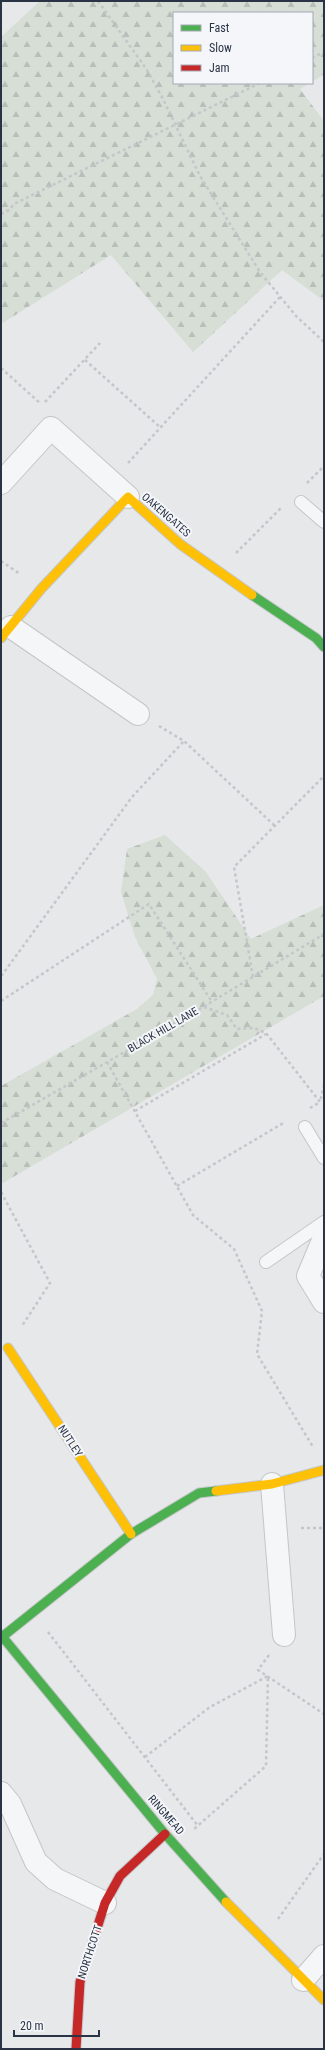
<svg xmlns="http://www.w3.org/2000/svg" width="325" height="2050" font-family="'Roboto Condensed',sans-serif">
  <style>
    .forest { fill: url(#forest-firs) }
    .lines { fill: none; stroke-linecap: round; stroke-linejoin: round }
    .lane-casing { stroke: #c4c6c8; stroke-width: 14 }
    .street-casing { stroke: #c4c6c8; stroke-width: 24 }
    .fast-casing { stroke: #c4c6c8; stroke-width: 11 }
    .slow-casing { stroke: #c4c6c8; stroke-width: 11 }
    .jam-casing { stroke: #c4c6c8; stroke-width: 11 }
    .path { stroke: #c5c6ca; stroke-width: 2.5; stroke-dasharray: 3 3; stroke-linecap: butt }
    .lane { stroke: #f5f6f7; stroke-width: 12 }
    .street { stroke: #f5f6f7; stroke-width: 22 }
    .fast { stroke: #4caf50; stroke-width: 9 }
    .slow { stroke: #ffc107; stroke-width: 9 }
    .jam { stroke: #c62828; stroke-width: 9 }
    .labels { text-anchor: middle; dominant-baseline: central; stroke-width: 4; stroke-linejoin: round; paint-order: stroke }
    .street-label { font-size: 11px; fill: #2b3445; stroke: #f4f6f9 }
  </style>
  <defs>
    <pattern id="forest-firs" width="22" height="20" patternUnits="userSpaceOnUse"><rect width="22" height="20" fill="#d6ded6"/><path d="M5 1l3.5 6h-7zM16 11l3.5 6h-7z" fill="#b8bfb9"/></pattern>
  </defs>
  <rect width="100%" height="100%" fill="#e6e8ea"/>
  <!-- forest -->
  <path class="forest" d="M40,1H324V74L312,82V13H174V83H310L300,89L324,121V301L282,270L193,352L111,255L1,324V37Z
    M165,835L206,872L251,939L324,905V996L1,1184V1086L137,1009L153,995L157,979L135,937L121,892L127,849Z"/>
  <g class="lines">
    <!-- lane casing -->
    <g class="lane-casing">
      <path id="lane" d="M301,502L324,522
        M305,1127L324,1158
        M266,1262L324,1222"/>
    </g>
    <!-- street casing -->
    <g class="street-casing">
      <path id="street" d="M1,483L51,428L128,497
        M11,627L138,714
        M324,1238L308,1276L324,1302
        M272,1484L284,1635
        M1,1793L10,1804L36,1862L55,1879L105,1903
        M303,1980L324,1956"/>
    </g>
    <!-- fast casing -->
    <g class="fast-casing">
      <path id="fast" d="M252,595L316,638L324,647
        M1,1635L165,1834L226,1902
        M2,1637L131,1534L199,1493L216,1491"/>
    </g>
    <!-- slow casing -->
    <g class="slow-casing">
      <path id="slow" d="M1,638L41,589L128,497L180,544L252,595
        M8,1348L131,1534
        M216,1491L272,1484L324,1470
        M226,1902L324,2000"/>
    </g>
    <!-- jam casing -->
    <g class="jam-casing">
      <path id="jam" d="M76,2049L80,1982L105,1903L120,1876L165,1834"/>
    </g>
    <!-- path -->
    <path class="path" d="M98,1L147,70L163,99L200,176L260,272L296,316L324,342
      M312,58L324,52
      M1,214L9,210L14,204L260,83
      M85,360L161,428
      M1,368L41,404
      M45,402L100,343
      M128,463L280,297
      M307,483L324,466
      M236,553L282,507
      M1,561L20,574
      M159,726L184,741L275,826
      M1,974L2,975L132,797L184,741
      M253,977L234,867L324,776
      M1,1001L149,904L212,1002
      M204,1007L227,1015L237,1029L254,1028L266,1033L320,1102L324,1085
      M107,1062L193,1215L234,1249L262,1311L257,1354L313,1447
      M310,1108L320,1102
      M135,1111L266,1034
      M1,1123L203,1007L324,934
      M177,1186L285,1122
      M1,1192L50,1283L22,1326
      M301,1528H324
      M48,1632L198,1826
      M269,1655L258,1670L324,1714
      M145,1757L210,1707L268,1676L266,1766L194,1829
      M278,1919L324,1854"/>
    <!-- lane -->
    <use href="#lane" class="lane"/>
    <!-- street -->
    <use href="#street" class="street"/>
    <!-- fast -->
    <use href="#fast" class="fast"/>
    <!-- slow -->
    <use href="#slow" class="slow"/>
    <!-- jam -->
    <use href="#jam" class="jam"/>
  </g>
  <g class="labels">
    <!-- street labels -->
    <g class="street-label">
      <text transform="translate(166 515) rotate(41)">OAKENGATES</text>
      <text transform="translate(163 1030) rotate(-30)">BLACK HILL LANE</text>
      <text transform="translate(70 1441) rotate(57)">NUTLEY</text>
      <text transform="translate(166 1815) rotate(49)">RINGMEAD</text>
      <text transform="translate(90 1952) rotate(-72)">NORTHCOTT</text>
    </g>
  </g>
  <!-- border -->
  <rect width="325" height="2050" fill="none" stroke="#2b3445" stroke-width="4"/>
  <!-- legend -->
  <rect x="173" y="12" width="140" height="72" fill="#f4f6f9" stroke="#a4a8b1"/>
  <rect x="181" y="25" width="20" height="6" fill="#4caf50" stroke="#a4a8b1"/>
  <text x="209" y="32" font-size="12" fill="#2b3445">Fast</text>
  <rect x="181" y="45" width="20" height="6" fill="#ffc107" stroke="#a4a8b1"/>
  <text x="209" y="52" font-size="12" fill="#2b3445">Slow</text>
  <rect x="181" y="65" width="20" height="6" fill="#c62828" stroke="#a4a8b1"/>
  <text x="209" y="72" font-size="12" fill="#2b3445">Jam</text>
  <!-- scale -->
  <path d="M14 2030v6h85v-6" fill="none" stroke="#2b3445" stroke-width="2"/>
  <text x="20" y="2030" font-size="12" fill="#2b3445" stroke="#f4f6f9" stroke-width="3" paint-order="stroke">20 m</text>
</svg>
